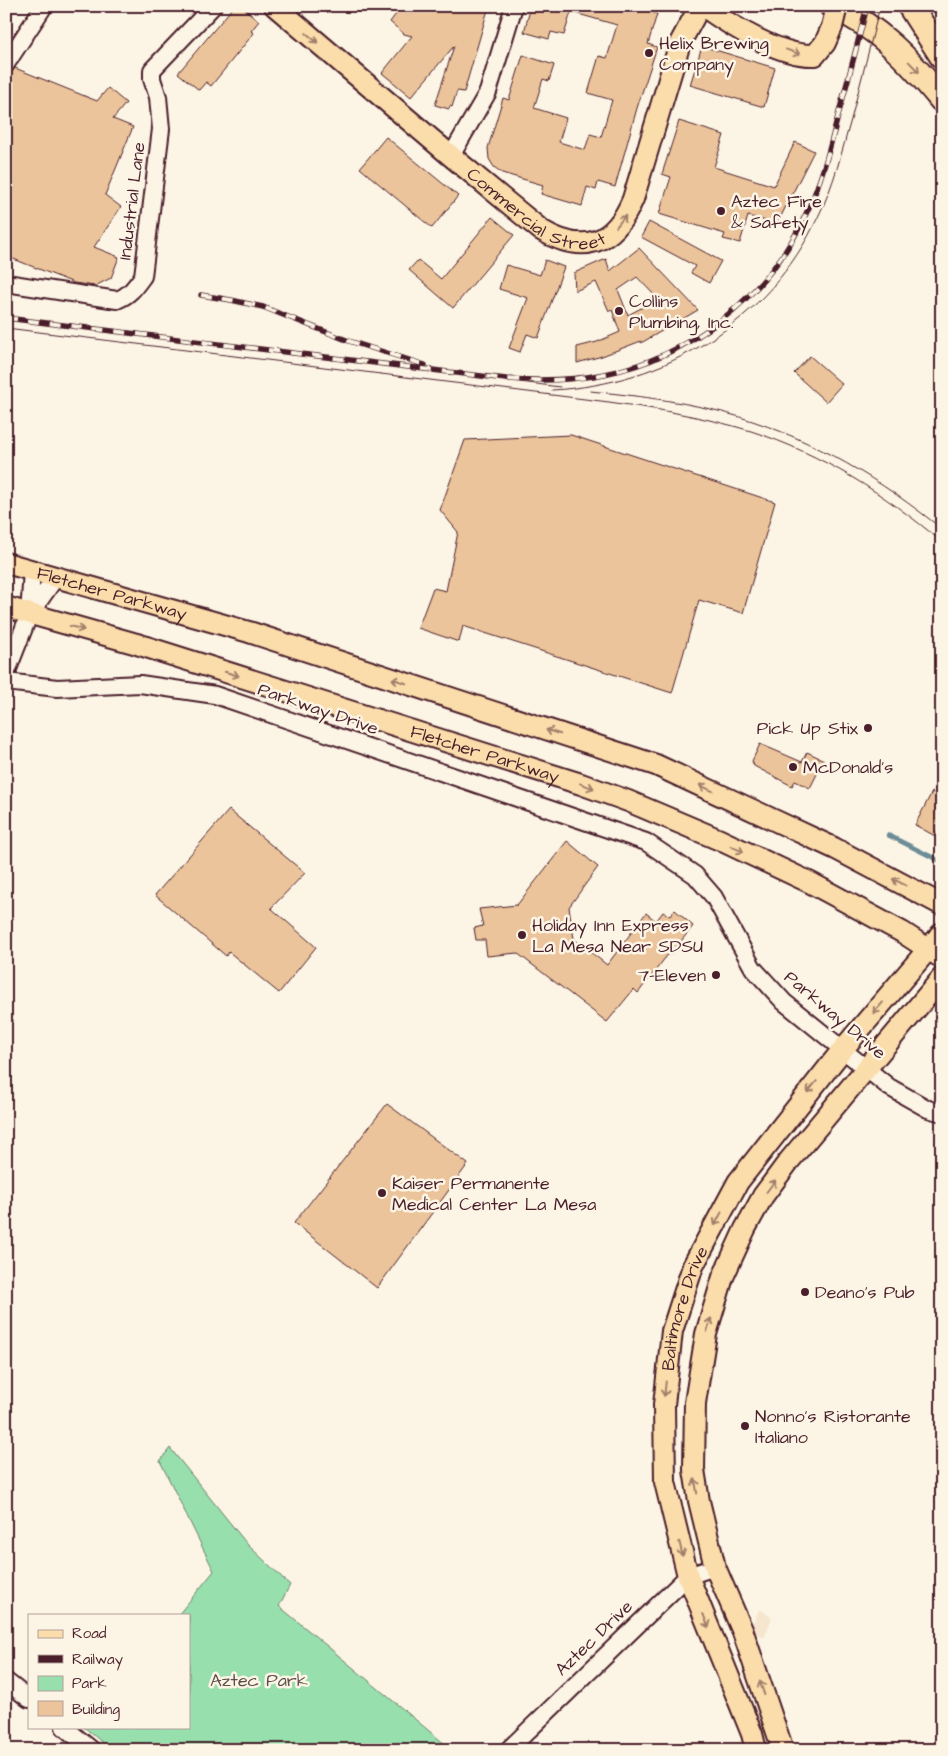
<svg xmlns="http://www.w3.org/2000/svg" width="948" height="1756" font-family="'Architects Daughter',sans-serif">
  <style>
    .built { fill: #f7e6cf }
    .green { fill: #97dfad; stroke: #707f6c }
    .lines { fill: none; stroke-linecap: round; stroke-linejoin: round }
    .stream { stroke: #6c8c96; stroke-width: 4.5 }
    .building { fill: #ebc49b; stroke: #4a1f2b; fill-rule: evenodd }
    .minor-casing { stroke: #4a1f2b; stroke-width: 20 }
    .major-casing { stroke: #4a1f2b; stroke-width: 24 }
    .highway-casing { stroke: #4a1f2b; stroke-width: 28 }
    .minor { stroke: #fcf5e5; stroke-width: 16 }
    .major { stroke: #faddab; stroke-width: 20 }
    .highway { stroke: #faddab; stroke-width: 24 }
    .tram { stroke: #4a1f2b; stroke-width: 1 }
    .rail-casing { stroke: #4a1f2b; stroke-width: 5.5 }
    .rail { stroke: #fcf5e5; stroke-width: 4; stroke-dasharray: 11; stroke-linecap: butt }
    .major-bridge-casing { stroke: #4a1f2b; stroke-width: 24; stroke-linecap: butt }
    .major-bridge { stroke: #faddab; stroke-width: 20 }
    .oneway { stroke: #a27e6b }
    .poi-dot { fill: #4a1f2b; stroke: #fcf5e5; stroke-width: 2 }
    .labels { text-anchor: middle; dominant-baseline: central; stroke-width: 5; stroke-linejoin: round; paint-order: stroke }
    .poi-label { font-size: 18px; fill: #4a1f2b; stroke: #fcf5e5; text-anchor: start }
    .street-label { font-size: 18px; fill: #4a1f2b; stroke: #fcf5e5 }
    .park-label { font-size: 18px; fill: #5d4f4c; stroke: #fcf5e5 }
  </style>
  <rect width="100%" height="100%" fill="#fcf5e5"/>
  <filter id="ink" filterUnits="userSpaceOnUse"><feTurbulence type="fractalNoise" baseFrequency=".02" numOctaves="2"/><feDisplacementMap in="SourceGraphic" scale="10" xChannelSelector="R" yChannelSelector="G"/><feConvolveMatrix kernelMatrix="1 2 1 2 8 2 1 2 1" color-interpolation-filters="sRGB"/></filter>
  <g filter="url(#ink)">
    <!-- built -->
    <path class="built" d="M760,1609L772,1618L764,1638L749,1628Z"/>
    <!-- green -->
    <path class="green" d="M170,1448L247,1544L290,1585L279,1606L452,1750H111L84,1727H189V1615H178L214,1571L160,1461Z"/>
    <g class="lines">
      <!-- stream -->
      <path class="stream" d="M888,835L942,862"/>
    </g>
    <!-- building -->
    <path class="building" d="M234,6H241L259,21L251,31L254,33L211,86L206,82L199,90L178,73Z
      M402,6H489L464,92L457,91L452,107L450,106L449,109L435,105L454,46L411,97L382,73L412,36L404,34L390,22Z
      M531,6H631L657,14L648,44L657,47L637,108L615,187L598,182L596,190L587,187L582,206L541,194L543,185L502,173L494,167L489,159L488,148L503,98L509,100L523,55L554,65L549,81L543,79L534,108L566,118L559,142L585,150L590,134L601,137L612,100L588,93L599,56L607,58L617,25L571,12L564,35L551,32L549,39L524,32Z
      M702,46L775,68L764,107L690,85Z
      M15,68L97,101L108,88L126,103L113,119L133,127L105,195L121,207L94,247L119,257L111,278L95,286L74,283L6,256V85L12,72Z
      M679,121L724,135L714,167L774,186L795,142L814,151L777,224L748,216L740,243L723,239L725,234L659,214L671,177L662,174Z
      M386,137L458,196L432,228L360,168Z
      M492,217L514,235L453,308L409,270L418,260L441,279Z
      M649,222L721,261L709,283L691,273L695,266L641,237Z
      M639,248L698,310L641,343V341L602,356L577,363V347L597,342L620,332L612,310L609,311L596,282L575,291L574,273L606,259L610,271ZM637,277L658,299L628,315L618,290Z
      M545,260L564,267L538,338L527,334L520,352L509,348L528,298L499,289L506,265L540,275Z
      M810,356L842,384L826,402L794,373Z
      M571,435L775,502L743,613L699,600L672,693L463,626L459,642L418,628L433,588L446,591L458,532L440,510L465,440Z
      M760,744L802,762L807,752L824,760L810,788L795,781L792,786L754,766L752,761Z
      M932,792L942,797V824L935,836L915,825Z
      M229,810L305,873L271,908L316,947L279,993L229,952L226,956L155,895Z
      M567,841L598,867L569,907L574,939L607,965L646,913L656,921L663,912L670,916L675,910L693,926L671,954L669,953L638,993L634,989L607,1022L517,953L487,956L485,940H476L474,928L483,926L479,909L517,905Z
      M387,1104L468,1164L377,1288L294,1223Z"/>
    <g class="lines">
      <!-- minor casing -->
      <g class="minor-casing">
        <path id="minor" d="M6,64L44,6
          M451,156L488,92L514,6
          M6,283L117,300C130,295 135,287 143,276L161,129L158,97L152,79V70L213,6
          M29,615L32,570
          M6,674L29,615L56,577
          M6,682L57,688L140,684L215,695L646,842L695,875L714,897L753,968L784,1002L889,1087L928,1109L942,1113
          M6,1681L29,1699
          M64,1727L92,1750
          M508,1750L688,1576L715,1567"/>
      </g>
      <!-- major casing -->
      <g class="major-casing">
        <g id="major">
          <path id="s1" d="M275,6L451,156L541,230C583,255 614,245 633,199L680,43L700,6"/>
          <path d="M703,6C731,26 781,57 815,55L825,43L832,27"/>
          <path id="s2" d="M6,563L249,632L656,765L834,848L942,905"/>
          <path id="s3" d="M6,607L137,644L581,784L628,801L720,840L811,883L902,932L942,958"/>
          <path id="s4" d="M756,1750L752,1734L688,1576L665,1482L664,1405L672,1331L693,1266L738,1182L843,1049L942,933"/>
          <path d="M783,1750L743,1632L715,1567L699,1501L694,1470L695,1403L706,1334L723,1277L745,1229L763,1196L789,1161L942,978"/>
        </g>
      </g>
      <!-- highway casing -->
      <g class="highway-casing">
        <path id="highway" d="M832,6C878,26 911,62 942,100
          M910,6L942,56"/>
      </g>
      <!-- minor -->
      <use href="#minor" class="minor"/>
      <!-- major -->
      <use href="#major" class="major"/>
      <!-- highway -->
      <use href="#highway" class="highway"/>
      <!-- tram -->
      <path class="tram" d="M6,328L609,402C657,409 705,417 751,431C822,454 885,494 942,542
        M480,377L560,387
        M552,390C666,384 769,322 818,217C834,185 842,151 852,116C861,80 871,43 880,6
        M590,391C640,396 691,402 740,417C815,440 881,480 942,529"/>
      <!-- rail casing -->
      <g class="rail-casing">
        <path id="rail" d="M201,295L231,300L263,307L349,341L425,365
          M6,318L506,379C539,381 572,381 604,374C690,357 768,296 805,216C821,183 830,148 839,112C849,77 858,42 867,6"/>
      </g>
      <!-- rail -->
      <use href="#rail" class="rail"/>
      <!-- major-bridge casing -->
      <g class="major-bridge-casing">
        <path id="major-bridge" d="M832,27L837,6"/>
      </g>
      <!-- major-bridge -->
      <use href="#major-bridge" class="major-bridge"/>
    </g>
    <!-- one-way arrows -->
    <defs><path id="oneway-shaft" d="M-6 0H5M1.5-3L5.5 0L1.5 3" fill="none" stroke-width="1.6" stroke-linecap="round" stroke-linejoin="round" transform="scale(1.25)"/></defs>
    <g class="oneway">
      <use href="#oneway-shaft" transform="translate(312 38) rotate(40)"/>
      <use href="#oneway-shaft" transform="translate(793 52) rotate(20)"/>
      <use href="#oneway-shaft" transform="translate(914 67) rotate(46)"/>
      <use href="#oneway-shaft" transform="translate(621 221) rotate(-51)"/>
      <use href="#oneway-shaft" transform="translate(77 628) rotate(15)"/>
      <use href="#oneway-shaft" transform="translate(232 674) rotate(17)"/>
      <use href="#oneway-shaft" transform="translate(399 681) rotate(-162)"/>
      <use href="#oneway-shaft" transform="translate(553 732) rotate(-162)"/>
      <use href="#oneway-shaft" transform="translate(587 786) rotate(20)"/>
      <use href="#oneway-shaft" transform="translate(706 788) rotate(-155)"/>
      <use href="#oneway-shaft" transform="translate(737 849) rotate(25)"/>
      <use href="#oneway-shaft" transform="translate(899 882) rotate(-153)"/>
      <use href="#oneway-shaft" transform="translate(878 1008) rotate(131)"/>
      <use href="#oneway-shaft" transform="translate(812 1087) rotate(129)"/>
      <use href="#oneway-shaft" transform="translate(771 1186) rotate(-53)"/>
      <use href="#oneway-shaft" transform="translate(718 1219) rotate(118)"/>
      <use href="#oneway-shaft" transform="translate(709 1325) rotate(-73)"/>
      <use href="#oneway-shaft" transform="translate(665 1389) rotate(96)"/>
      <use href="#oneway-shaft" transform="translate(696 1486) rotate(-99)"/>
      <use href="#oneway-shaft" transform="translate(681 1549) rotate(77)"/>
      <use href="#oneway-shaft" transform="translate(706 1621) rotate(68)"/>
      <use href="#oneway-shaft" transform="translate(762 1688) rotate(-109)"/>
    </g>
  </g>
  <!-- markers -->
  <g class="poi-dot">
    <circle cx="649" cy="53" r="5"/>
    <circle cx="721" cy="211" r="5"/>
    <circle cx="619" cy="311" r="5"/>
    <circle cx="868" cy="728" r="5"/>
    <circle cx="793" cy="767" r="5"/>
    <circle cx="522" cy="935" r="5"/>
    <circle cx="716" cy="975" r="5"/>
    <circle cx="382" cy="1193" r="5"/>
    <circle cx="805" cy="1292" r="5"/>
    <circle cx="745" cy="1426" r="5"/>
  </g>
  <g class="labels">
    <!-- poi labels -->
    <g class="poi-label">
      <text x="659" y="43">Helix Brewing<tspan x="659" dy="21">Company</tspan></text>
      <text x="731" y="201">Aztec Fire<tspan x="731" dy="21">&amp; Safety</tspan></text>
      <text x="629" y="301">Collins<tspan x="629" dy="21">Plumbing, Inc.</tspan></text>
      <text x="858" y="728" text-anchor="end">Pick Up Stix</text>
      <text x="803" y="767">McDonald's</text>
      <text x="532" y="925">Holiday Inn Express<tspan x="532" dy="21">La Mesa Near SDSU</tspan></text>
      <text x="706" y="975" text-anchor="end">7-Eleven</text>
      <text x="392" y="1183">Kaiser Permanente<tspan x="392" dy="21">Medical Center La Mesa</tspan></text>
      <text x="815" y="1292">Deano's Pub</text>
      <text x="755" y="1416">Nonno's Ristorante<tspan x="755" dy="21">Italiano</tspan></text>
    </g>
    <!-- street labels -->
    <g class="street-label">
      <text stroke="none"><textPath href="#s1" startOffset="335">Commercial Street</textPath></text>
      <text transform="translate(132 201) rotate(-83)">Industrial Lane</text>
      <text stroke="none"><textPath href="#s2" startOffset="110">Fletcher Parkway</textPath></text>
      <text transform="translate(318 709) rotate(19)">Parkway Drive</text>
      <text stroke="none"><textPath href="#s3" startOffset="501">Fletcher Parkway</textPath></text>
      <text transform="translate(835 1015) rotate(40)">Parkway Drive</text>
      <text stroke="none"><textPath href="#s4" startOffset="460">Baltimore Drive</textPath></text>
      <text transform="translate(594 1638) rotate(-44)">Aztec Drive</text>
    </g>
    <!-- park labels -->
    <g class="park-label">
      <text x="259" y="1680">Aztec Park</text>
    </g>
  </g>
  <!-- margin -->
  <rect width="948" height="1756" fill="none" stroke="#fcf5e5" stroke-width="25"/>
  <rect x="12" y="12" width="923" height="1731" fill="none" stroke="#4a1f2b" stroke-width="2" filter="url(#ink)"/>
  <!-- legend -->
  <rect x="28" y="1614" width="162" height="115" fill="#fcf5e5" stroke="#b59f9b"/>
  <rect x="38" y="1630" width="25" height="8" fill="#faddab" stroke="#b59f9b"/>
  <text x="72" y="1638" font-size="15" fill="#4a1f2b">Road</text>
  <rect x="38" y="1655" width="25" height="8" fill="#4a1f2b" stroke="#b59f9b"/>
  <text x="72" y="1664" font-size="15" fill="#4a1f2b">Railway</text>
  <rect x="38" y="1676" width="25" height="15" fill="#97dfad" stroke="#b59f9b"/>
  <text x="72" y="1688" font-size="15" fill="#4a1f2b">Park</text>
  <rect x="38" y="1701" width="25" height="15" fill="#ebc49b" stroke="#b59f9b"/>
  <text x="72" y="1714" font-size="15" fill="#4a1f2b">Building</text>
</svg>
